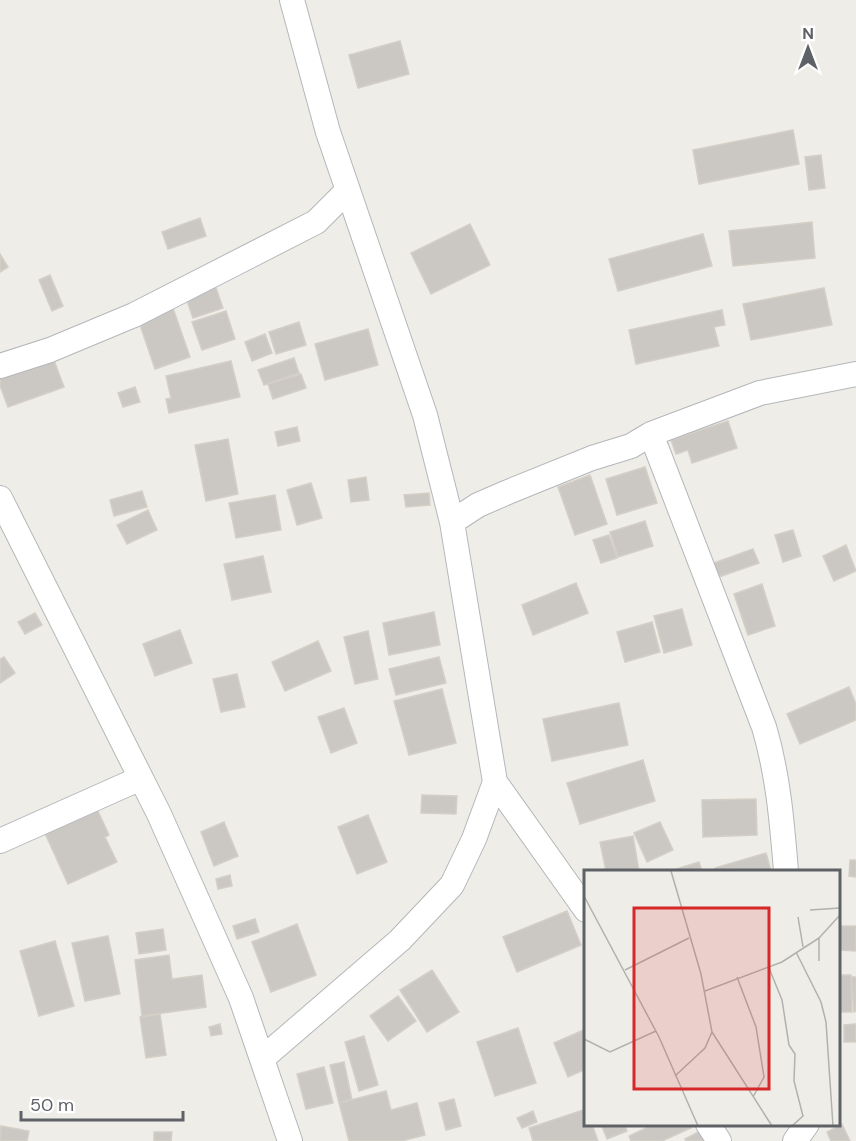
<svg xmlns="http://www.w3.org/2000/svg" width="856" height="1141" font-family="'DM Sans',sans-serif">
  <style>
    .building { fill: #cbc8c4; stroke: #d4cfc6; stroke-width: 1.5 }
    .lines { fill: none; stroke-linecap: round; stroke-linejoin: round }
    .minor-casing { stroke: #b4b7ba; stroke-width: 26 }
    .minor { stroke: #fff; stroke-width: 24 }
    .inset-road { fill: none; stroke: #b1b1af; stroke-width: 1.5 }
    .view { fill: #d62828; fill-opacity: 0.15; stroke: #d62828; stroke-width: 3 }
    .inset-edge { fill: none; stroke: #5e6266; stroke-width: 3 }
  </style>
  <rect width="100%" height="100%" fill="#efede7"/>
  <!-- building -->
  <path class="building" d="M400,41L409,74L358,88L349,55Z
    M793,130L799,164L699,184L693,150Z
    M821,155L825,188L809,190L805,157Z
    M200,218L206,236L168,249L162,232Z
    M812,222L815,258L733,266L729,231Z
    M470,224L490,265L431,294L411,253Z
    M703,234L712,266L618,291L609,259Z
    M0,254L8,267L0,272Z
    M50,275L63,306L52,311L39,280Z
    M215,285L223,308L193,318L185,295Z
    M824,288L832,325L751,340L743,304Z
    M173,308L190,357L155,369L138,319Z
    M722,310L725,325L714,327L719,346L636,364L629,330Z
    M226,311L235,339L202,350L192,322Z
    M299,322L306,345L276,354L269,332Z
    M368,329L378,365L325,380L315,344Z
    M265,334L272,353L252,361L245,342Z
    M52,355L64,387L8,407L0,386V374Z
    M294,358L299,373L264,385L258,370Z
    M231,361L240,397L169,413L166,399L171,398L166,376Z
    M301,374L306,388L273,399L268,384Z
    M135,387L140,402L123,407L118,393Z
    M728,421L737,448L692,463L688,450L676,454L671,440Z
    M297,427L300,441L278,446L275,432Z
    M228,439L238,494L206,501L195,445Z
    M645,467L657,503L617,515L606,479Z
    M590,475L607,524L575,535L558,487Z
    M366,477L369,500L351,502L348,480Z
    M311,483L322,518L297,525L287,490Z
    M142,491L147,507L114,516L110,500Z
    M429,493L430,505L406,507L404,495Z
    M275,495L281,530L236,538L229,503Z
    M148,510L157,530L127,544L117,525Z
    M645,521L653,546L618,557L610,532Z
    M793,530L801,556L783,562L775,535Z
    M609,535L617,558L601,563L593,540Z
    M846,545L856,571L834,581L823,556Z
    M753,549L759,563L716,578L711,564Z
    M263,556L271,592L232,600L224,564Z
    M576,583L588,613L533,635L522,605Z
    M762,584L775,626L748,635L734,594Z
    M682,609L692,645L664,653L654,616Z
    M434,612L440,645L389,655L383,623Z
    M35,613L42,625L25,634L18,622Z
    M652,622L660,652L625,662L617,632Z
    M180,630L192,663L155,676L143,644Z
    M368,631L378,679L355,684L344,637Z
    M318,641L331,671L285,691L272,662Z
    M4,657L15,673L0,683V659Z
    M439,657L446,683L396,695L389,669Z
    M237,674L245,707L221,712L213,679Z
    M849,687L856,704V720L800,744L787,714Z
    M442,689L456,743L409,755L394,701Z
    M619,703L628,745L552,761L543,719Z
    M344,708L357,743L331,753L318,717Z
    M643,760L655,801L580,824L567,783Z
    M422,795L457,796L456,814L421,813Z
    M756,799L757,835L703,837L702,800Z
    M96,807L109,835L105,837L117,862L68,884L44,831Z
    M368,815L387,862L357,874L338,827Z
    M224,822L238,856L214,866L201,832Z
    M660,822L673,850L647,862L634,833Z
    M633,836L639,871H606L600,842Z
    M766,853L771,871H716L715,868Z
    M850,860H856V877L849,876Z
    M699,862L702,871H670Z
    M230,875L232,886L218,889L216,879Z
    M567,911L581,945L517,972L503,937Z
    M255,919L259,932L237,939L233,926Z
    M297,924L316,975L271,992L252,942Z
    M840,926H856V951L840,950Z
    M163,929L166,950L139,954L136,933Z
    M108,936L120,994L85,1001L72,943Z
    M55,941L74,1006L39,1016L20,951Z
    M169,955L172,979L202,975L206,1007L142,1016L135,960Z
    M432,970L459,1012L427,1032L400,990Z
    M840,975H851L852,1012H840Z
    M852,977H856V1011L854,1012Z
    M398,996L416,1021L388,1041L370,1016Z
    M160,1014L166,1055L146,1058L140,1017Z
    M220,1024L222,1034L211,1036L209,1027Z
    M856,1024V1042H844V1025Z
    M518,1028L536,1083L495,1096L477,1042Z
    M586,1029V1069L568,1077L554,1043Z
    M364,1036L378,1085L359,1091L345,1042Z
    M344,1062L352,1100L339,1103L330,1065Z
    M324,1067L333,1103L306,1109L297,1074Z
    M386,1091L391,1110L417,1103L425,1135L402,1141H349L339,1103Z
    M454,1099L461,1126L446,1130L439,1103Z
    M586,1109V1124H592L598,1141H533L529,1128Z
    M533,1111L537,1122L522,1128L517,1118Z
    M601,1124H624L627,1131L607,1139Z
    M654,1124H689L691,1128L662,1141H631L629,1136Z
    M842,1124L850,1141H831L827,1132Z
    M1,1126L29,1131L27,1141H0Z
    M700,1131L705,1141H686L685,1139Z
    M154,1132H172L171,1141H154Z"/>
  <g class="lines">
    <!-- minor casing -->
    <g class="minor-casing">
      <path id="minor" d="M0,366L50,350L134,315L316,222L348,190
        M651,434L764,727C778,774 782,822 786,871
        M0,498L159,814L241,998L290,1141
        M452,522L478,505L508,492L592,458L631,446L651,434L760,393L856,374
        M495,782L586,910
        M0,841L141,778
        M263,1058L400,940L452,885L474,839L495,782L452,522L425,415L328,132L292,0
        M708,1124L719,1141
        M795,1141L807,1124"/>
    </g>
    <!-- minor -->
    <use href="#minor" class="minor"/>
  </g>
  <!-- overview -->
  <g transform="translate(584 870)">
    <rect width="256" height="256" fill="#efede7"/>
    <path class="inset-road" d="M87,1L117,104L128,162L121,178L91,206M0,26L75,167L114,256M226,40L256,38M214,47L219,77M235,68L256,45M212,82L237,132L242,152L249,256M185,98L198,130L205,175L211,184L210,211L219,246L208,256M41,100L105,68M153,107L172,157L180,207L169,227M121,121L198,92L235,68V91M128,162L188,256M0,169L26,182L72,161"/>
    <path class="view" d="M50,38H185V219H50Z"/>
    <rect width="256" height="256" class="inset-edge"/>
  </g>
  <!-- north arrow -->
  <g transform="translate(808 48)" stroke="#ffffff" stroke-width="4.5" paint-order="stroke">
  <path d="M0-4.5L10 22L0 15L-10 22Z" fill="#5e6266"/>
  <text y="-9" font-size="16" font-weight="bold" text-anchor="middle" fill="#5e6266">N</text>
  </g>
  <!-- scale -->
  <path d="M21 1111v9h162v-9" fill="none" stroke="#5e6266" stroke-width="3"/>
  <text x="30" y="1111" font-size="18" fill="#5e6266" stroke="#ffffff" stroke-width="4.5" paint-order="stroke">50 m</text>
</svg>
